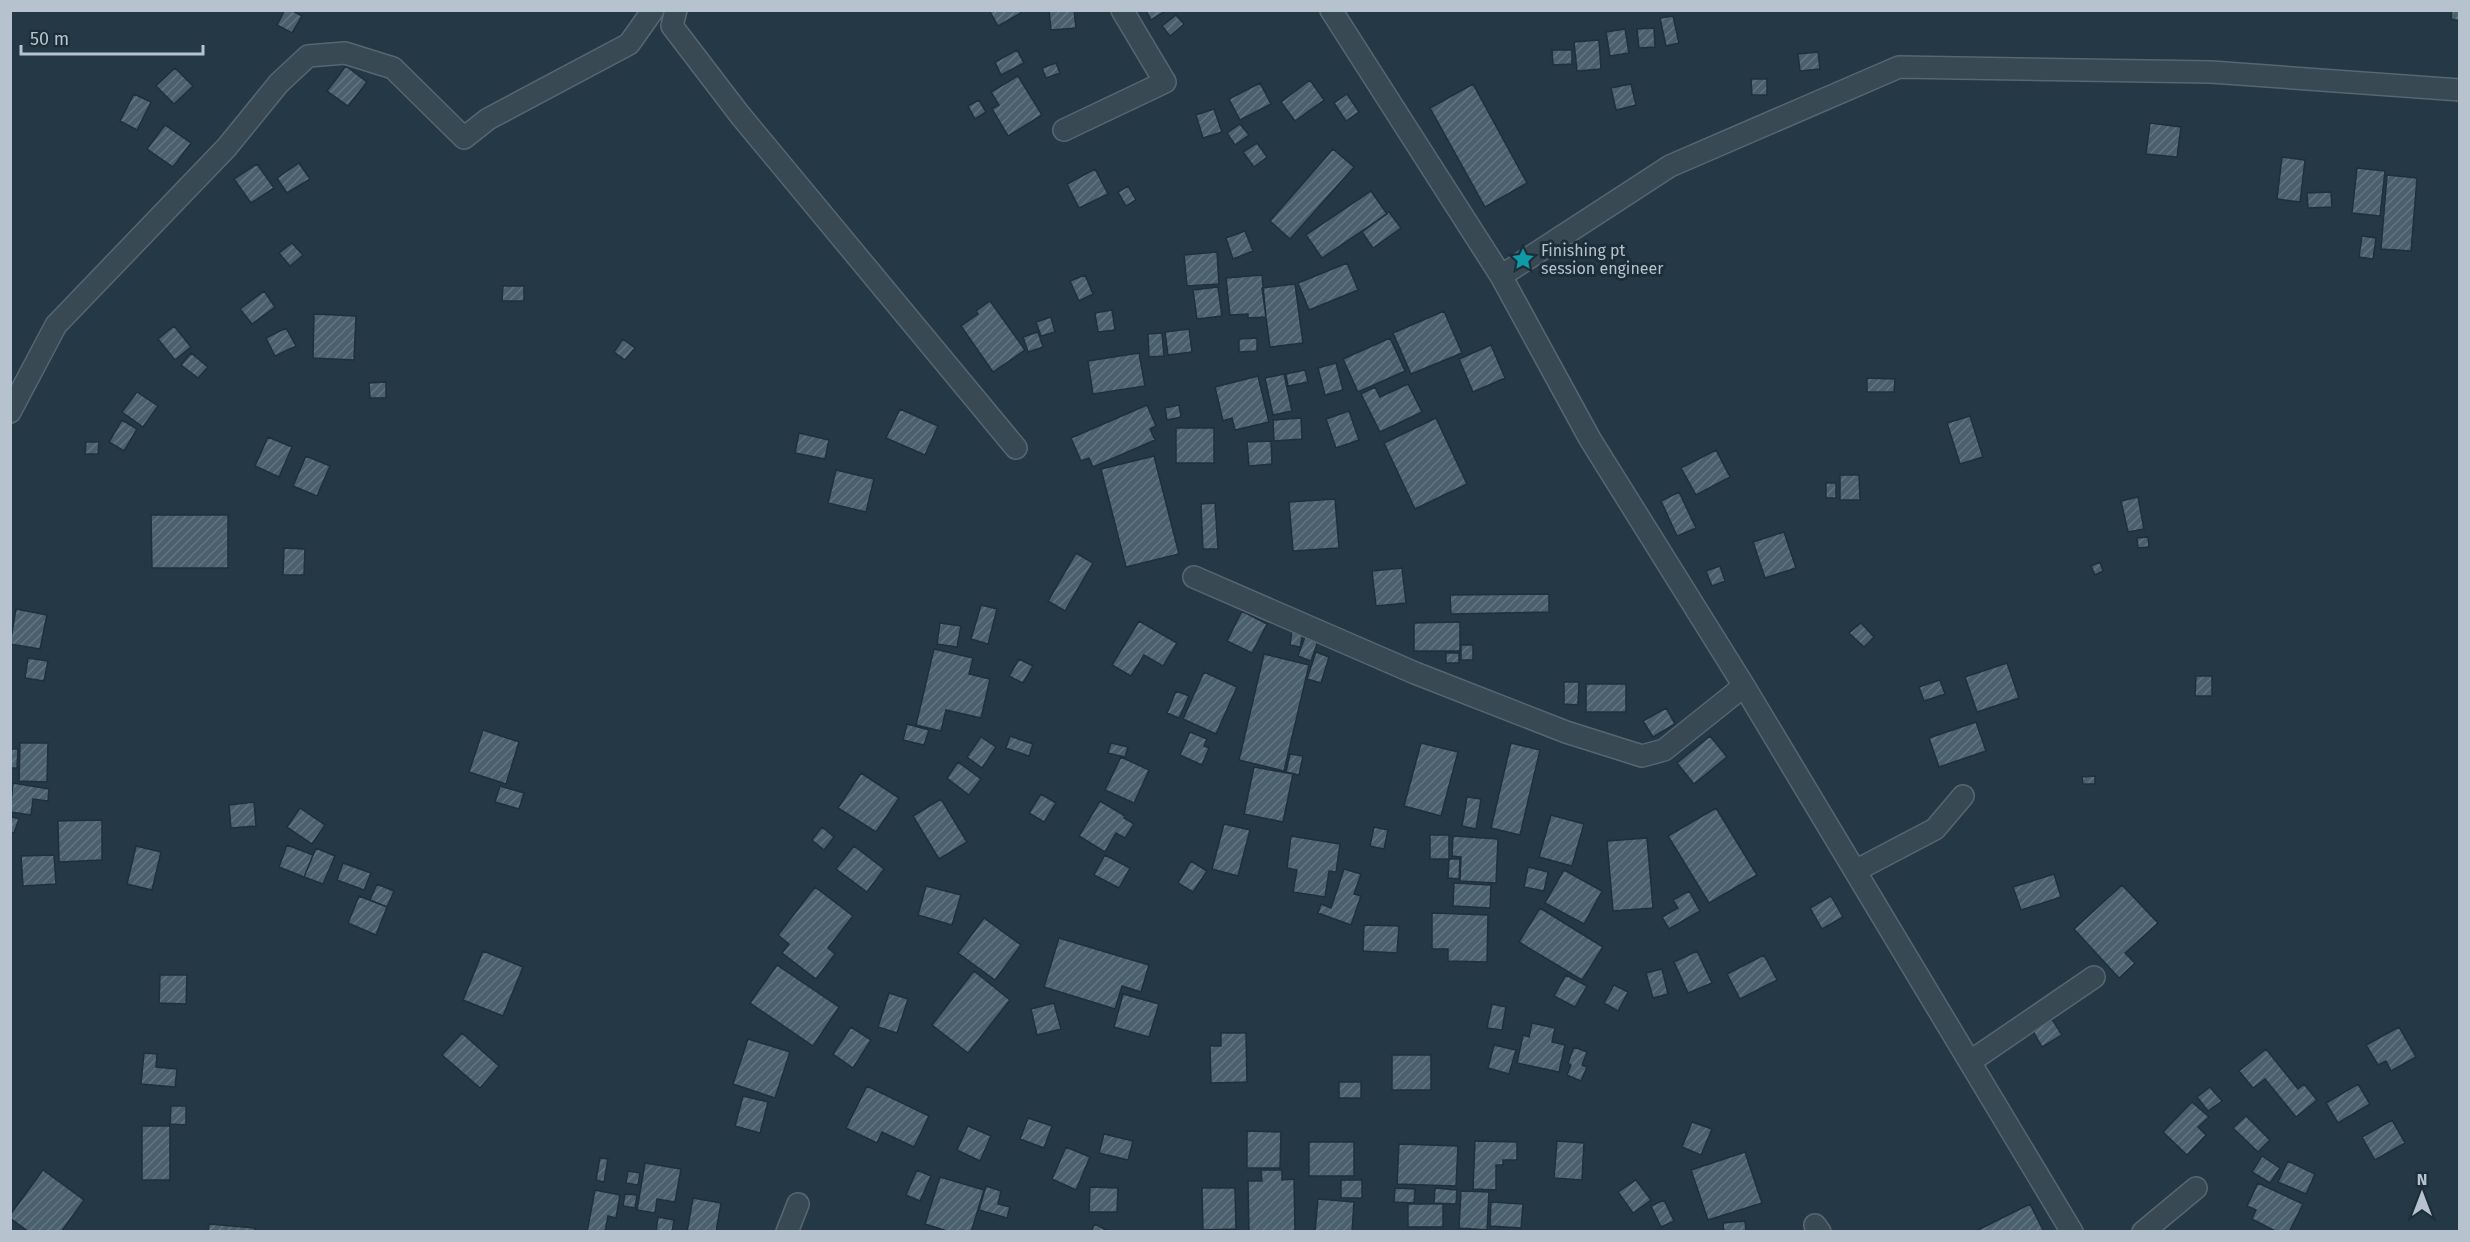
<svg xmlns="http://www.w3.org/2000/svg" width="2470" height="1242" font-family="'Fira Sans',sans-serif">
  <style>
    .building { fill: url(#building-hatch); stroke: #1f303b; stroke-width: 1.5 }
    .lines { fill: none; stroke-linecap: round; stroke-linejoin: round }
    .minor-casing { stroke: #576671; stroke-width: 24 }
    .minor { stroke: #384954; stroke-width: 21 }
    .labels { text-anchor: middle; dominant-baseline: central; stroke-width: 6; stroke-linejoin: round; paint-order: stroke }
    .poi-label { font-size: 16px; fill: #b6c3ce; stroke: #1d2e39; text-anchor: start }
  </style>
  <defs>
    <pattern id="building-hatch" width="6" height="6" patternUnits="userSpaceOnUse" patternTransform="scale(1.5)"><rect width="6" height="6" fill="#4a606d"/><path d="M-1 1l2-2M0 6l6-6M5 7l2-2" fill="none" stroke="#627581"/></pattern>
  </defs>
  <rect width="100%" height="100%" fill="#243845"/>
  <!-- building -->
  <path class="building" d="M285,10H291L302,16L292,33L277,25Z
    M989,10H1019L1021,13L998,26Z
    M1049,10H1074L1076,28L1051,30Z
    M1146,10H1167L1151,20Z
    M2452,10H2460V21L2451,19Z
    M1176,15L1184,24L1170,36L1162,26Z
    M1673,16L1679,43L1666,46L1660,18Z
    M1654,28L1655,47L1639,48L1637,29Z
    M1625,29L1629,53L1610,56L1606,32Z
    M1599,40L1601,69L1577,71L1574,42Z
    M1017,50L1024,63L1001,75L995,62Z
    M1552,50H1572V64L1553,65Z
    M1818,52L1820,69L1800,71L1798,54Z
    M1056,63L1060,73L1046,78L1042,68Z
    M346,66L367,82L348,106L327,91Z
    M175,68L193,86L174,104L156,86Z
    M1018,76L1042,115L1008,136L992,109L999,105L991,92Z
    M1751,79H1767V95H1752Z
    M1310,80L1324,100L1295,121L1281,102Z
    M1260,83L1271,104L1240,120L1229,99Z
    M1473,84L1527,183L1485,207L1430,108Z
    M1631,84L1636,105L1616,110L1611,88Z
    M134,94L151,102L137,130L120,121Z
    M1347,94L1359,112L1346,121L1334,103Z
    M979,100L986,112L975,119L968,106Z
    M1214,109L1222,132L1203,138L1196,115Z
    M2150,123L2181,127L2177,157L2146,154Z
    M1240,124L1249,135L1235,145L1227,133Z
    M165,125L191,143L173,167L147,149Z
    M1257,143L1267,157L1254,167L1243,152Z
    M1333,149L1354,167L1290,239L1270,221Z
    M2282,157L2305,160L2300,202L2277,199Z
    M299,163L310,179L287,193L277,178Z
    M257,164L274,188L251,203L234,179Z
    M2357,168L2385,171L2380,216L2352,213Z
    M1095,169L1108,194L1079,208L1067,184Z
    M2387,175L2417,178L2411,251L2381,249Z
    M1128,186L1136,200L1126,206L1118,192Z
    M1371,191L1387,214L1322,258L1306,235Z
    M2331,192L2332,207L2308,208L2307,193Z
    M1389,212L1401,228L1373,248L1362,232Z
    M1245,231L1253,251L1233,259L1226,238Z
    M2362,236L2376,238L2373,259L2359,257Z
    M292,243L303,255L290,266L279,253Z
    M1217,252L1219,284L1187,286L1184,255Z
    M1347,263L1358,290L1309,310L1298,283Z
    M1085,275L1093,294L1079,301L1070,281Z
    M1262,275L1266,317L1248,318V314L1230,315L1226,278Z
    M1295,284L1303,343L1270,347L1262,288Z
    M503,286H524V301H502Z
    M1218,287L1222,316L1197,319L1193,290Z
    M264,291L275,307L252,324L240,309Z
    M990,301L1025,350L993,372L961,326L978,314L976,311Z
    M1112,310L1115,330L1098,332L1095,313Z
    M1444,311L1462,353L1411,374L1393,333Z
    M314,314L356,316L354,360L313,358Z
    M1051,317L1055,332L1041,336L1036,322Z
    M174,326L191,347L175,360L158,339Z
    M286,328L296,346L275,356L266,338Z
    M1189,329L1192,352L1168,355L1165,332Z
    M1038,332L1043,347L1028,352L1023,337Z
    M1162,333L1164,356L1149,357L1148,334Z
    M1257,338V351L1239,352V339Z
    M1390,338L1405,371L1358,392L1343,359Z
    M623,339L635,348L625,360L614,352Z
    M1491,345L1505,378L1473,392L1459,359Z
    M191,353L208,367L198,378L181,365Z
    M1139,353L1145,386L1093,394L1088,361Z
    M1336,363L1343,390L1325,395L1318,368Z
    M1305,370L1308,382L1288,386L1286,374Z
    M1284,374L1292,411L1273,415L1265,378Z
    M1258,376L1269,422L1235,430L1232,418L1223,421L1215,387Z
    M1867,378L1895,379L1894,392H1867Z
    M386,382V398H370L369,383Z
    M1408,384L1422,412L1380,432L1361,394L1375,387L1380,397Z
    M137,392L158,406L143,427L122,412Z
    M1147,405L1156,426L1150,429L1155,440L1093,467L1089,458L1081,461L1071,438Z
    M1179,405L1181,417L1167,420L1165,408Z
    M900,409L938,426L925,455L886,438Z
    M1349,411L1359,440L1336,448L1326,419Z
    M1970,416L1983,457L1960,464L1947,423Z
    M1301,418L1302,439L1274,441L1273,420Z
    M1436,418L1467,484L1415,509L1384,443Z
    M122,420L137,429L124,451L109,442Z
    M1176,428H1214V463H1176Z
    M799,433L829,440L825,459L795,453Z
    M268,437L292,447L279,477L255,466Z
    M1271,441L1272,464L1249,466L1247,442Z
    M86,442H99L98,454H85Z
    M1716,450L1730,477L1696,495L1681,468Z
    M306,456L330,466L317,496L293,486Z
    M1154,456L1179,554L1126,567L1101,469Z
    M836,470L874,479L866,512L828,503Z
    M1840,475H1859L1860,500H1840Z
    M1826,483H1836V498H1826Z
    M1679,492L1696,528L1677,536L1661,501Z
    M2138,497L2144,529L2128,532L2121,501Z
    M1335,499L1339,548L1293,551L1289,502Z
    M1215,503L1218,549H1203L1201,504Z
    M151,515H228V568H152Z
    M1784,532L1796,568L1765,578L1753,542Z
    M2148,537L2149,547L2138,548L2137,538Z
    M284,548L305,549L304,575H283Z
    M1076,553L1093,563L1065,611L1048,601Z
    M2100,562L2103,571L2095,575L2091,566Z
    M1720,566L1725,581L1712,586L1706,571Z
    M1402,568L1406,603L1376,606L1372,571Z
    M1549,594V612L1451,614L1450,595Z
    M981,605L997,609L988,644L971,639Z
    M16,609L47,615L40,649L10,644Z
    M1242,611L1267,624L1252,653L1227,641Z
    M1139,621L1177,643L1163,666L1144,655L1131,676L1112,665Z
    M1460,622V651H1414V623Z
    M940,623L961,626L957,647L937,644Z
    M1861,623L1874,637L1864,647L1849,633Z
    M1292,631L1303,633L1300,647L1290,645Z
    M1305,637L1318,641L1311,661L1298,656Z
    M1461,645H1473V660H1461Z
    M934,649L973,658L969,674L990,679L981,718L946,710L941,731L916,725Z
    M1316,652L1329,657L1321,683L1307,679Z
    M1446,653H1459V663H1446Z
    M1264,654L1309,665L1284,771L1239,760Z
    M28,658L48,661L44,681L25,678Z
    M1019,659L1033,666L1023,683L1009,676Z
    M2007,663L2019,698L1977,712L1965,677Z
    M1204,672L1237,687L1216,734L1183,719Z
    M2196,676H2212V696H2195Z
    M1940,680L1945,694L1924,701L1919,687Z
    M1564,682H1579L1578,705L1564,704Z
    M1586,684H1626V712H1586Z
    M1176,691L1189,696L1179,718L1167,713Z
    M1666,708L1675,724L1653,737L1643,721Z
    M1976,722L1986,751L1939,767L1929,738Z
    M907,724L929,730L924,745L903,740Z
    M483,730L519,742L506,784L469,772Z
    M1190,732L1207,739L1204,746L1209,748L1202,765L1180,755Z
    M1010,736L1033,744L1029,756L1006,748Z
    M1710,736L1727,757L1694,784L1677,763Z
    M981,737L996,747L982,768L967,757Z
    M20,743H48L47,782L19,781Z
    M1111,743L1128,747L1125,757L1108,753Z
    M1421,743L1458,752L1441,816L1404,806Z
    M1511,743L1540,750L1520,835L1491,828Z
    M10,749H18L17,768H10Z
    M1290,754L1303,756L1299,775L1286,772Z
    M1121,757L1149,770L1134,803L1105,790Z
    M958,762L981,779L969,795L947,778Z
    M1254,767L1293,774L1283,822L1244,814Z
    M861,773L899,798L876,832L838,808Z
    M2095,776V784H2083L2082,777Z
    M13,783L49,789L48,801L33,799L31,815L10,812Z
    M500,786L524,793L519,809L495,802Z
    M1041,794L1056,803L1044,822L1029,813Z
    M1467,797L1481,799L1476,829L1462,826Z
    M941,799L967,842L939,859L913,816Z
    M1100,801L1125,816L1124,818L1134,824L1125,838L1116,833L1105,852L1079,836Z
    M254,802L256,826L231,828L229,805Z
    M300,808L325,825L312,844L287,827Z
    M1716,808L1757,875L1709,903L1668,836Z
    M1551,815L1584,824L1572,866L1539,857Z
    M10,816L19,819L14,833L10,832Z
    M102,820V860L59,862L58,821Z
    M1224,824L1250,830L1238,876L1212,869Z
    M822,827L834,837L824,850L812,840Z
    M1374,827L1388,830L1384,849L1370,846Z
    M1430,835H1449V859H1430Z
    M1291,836L1340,844L1336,872L1329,871L1325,897L1293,892L1297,870L1287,868Z
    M1453,836L1498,839L1496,883L1460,881L1461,857L1452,856Z
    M1647,838L1653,908L1613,911L1607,841Z
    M287,845L313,855L304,877L279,867Z
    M136,846L161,852L152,890L127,884Z
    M854,846L884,869L867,892L836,869Z
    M316,848L335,856L323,884L304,877Z
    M54,855L56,884L23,886L21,856Z
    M1105,855L1130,868L1119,888L1094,875Z
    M1449,859H1460L1459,879L1448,878Z
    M1191,861L1207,871L1193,892L1178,883Z
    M343,863L371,873L364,890L337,880Z
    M1528,867L1548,872L1544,891L1524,887Z
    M1344,869L1361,874L1354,894L1361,896L1351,925L1318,913L1321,904L1331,908Z
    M1564,870L1602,891L1584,924L1545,903Z
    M2054,874L2061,897L2021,910L2013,887Z
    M1454,883L1491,885L1490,908L1453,906Z
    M377,884L394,891L387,907L370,900Z
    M2122,885L2158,923L2125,953L2135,963L2119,978L2074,929Z
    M926,886L961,895L952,925L918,915Z
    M815,887L853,916L828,948L835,954L816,979L782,953L789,944L778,935Z
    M1689,891L1700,911L1669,929L1662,917L1678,908L1673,900Z
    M359,896L387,907L376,935L348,923Z
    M1831,896L1843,917L1822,929L1810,908Z
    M1540,908L1603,947L1582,980L1519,942Z
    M1432,913L1488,915L1487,962L1448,961V949H1432Z
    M984,918L1021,945L995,980L958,953Z
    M1364,925L1399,926L1397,953L1363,951Z
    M1059,938L1149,965L1141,992L1122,986L1115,1009L1044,987Z
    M483,951L523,967L503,1016L463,1000Z
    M1697,951L1712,983L1688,993L1674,962Z
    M1764,955L1777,980L1740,999L1727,974Z
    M777,965L839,1007L813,1046L750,1003Z
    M1662,969L1668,994L1653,998L1646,973Z
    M974,971L1010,1000L968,1053L932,1025Z
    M160,975H187L186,1004L159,1003Z
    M1566,975L1587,986L1575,1007L1554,996Z
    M1614,985L1628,992L1618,1011L1604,1003Z
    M889,993L908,999L897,1033L878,1027Z
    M1123,994L1159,1004L1149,1037L1114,1027Z
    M1054,1003L1061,1029L1037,1035L1031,1009Z
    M1492,1004L1506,1007L1502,1030L1487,1028Z
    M2052,1019L2062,1035L2042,1047L2033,1031Z
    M1532,1023L1555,1028L1552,1042L1565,1045L1559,1072L1517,1063L1523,1035L1529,1037Z
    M851,1027L871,1040L853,1068L833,1054Z
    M2399,1027L2416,1057L2391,1071L2386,1061L2378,1065L2366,1045Z
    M462,1033L499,1066L480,1088L442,1055Z
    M1221,1033H1246L1247,1082L1211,1083L1210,1046H1221Z
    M748,1039L790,1052L775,1098L733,1084Z
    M1494,1045L1516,1050L1509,1074L1488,1068Z
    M1574,1047L1587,1052L1582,1065L1587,1067L1581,1081L1567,1075L1571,1065L1568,1063Z
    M2266,1049L2298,1089L2304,1084L2317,1100L2296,1117L2265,1079L2253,1088L2239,1071Z
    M144,1053L157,1054L156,1067L177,1069L175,1087L141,1084Z
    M1392,1055H1431V1090H1392Z
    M1339,1082H1361V1098H1339Z
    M2358,1084L2370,1104L2338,1123L2326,1103Z
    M867,1086L929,1116L914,1147L882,1132L877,1143L846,1128Z
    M2210,1087L2222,1101L2208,1111L2197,1097Z
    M743,1096L768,1102L760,1133L735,1126Z
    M2192,1102L2209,1117L2198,1127L2206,1135L2187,1155L2163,1132Z
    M171,1106H186V1125L170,1124Z
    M2246,1116L2270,1140L2258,1152L2233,1128Z
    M1028,1118L1052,1126L1044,1148L1020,1139Z
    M2392,1120L2405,1143L2375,1160L2362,1137Z
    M1692,1122L1712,1129L1701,1155L1682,1147Z
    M142,1126H170V1180H142Z
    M968,1126L991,1136L980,1161L957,1150Z
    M1247,1131L1281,1132L1280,1168H1247Z
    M1104,1134L1133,1141L1128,1160L1099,1153Z
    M1475,1141L1517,1142V1160H1503V1165H1496V1190L1473,1189Z
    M1557,1141L1584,1143L1582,1180L1554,1178Z
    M1309,1142H1354V1176H1309Z
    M1399,1144L1458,1146L1456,1186L1397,1184Z
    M1066,1147L1090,1157L1076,1190L1052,1179Z
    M1745,1152L1762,1203L1708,1220L1691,1170Z
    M2262,1156L2280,1168L2270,1183L2252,1172Z
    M600,1158L608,1159L604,1182L596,1180Z
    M2288,1161L2315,1174L2306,1194L2278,1182Z
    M645,1163L681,1169L675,1202L657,1199L655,1213L637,1210Z
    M43,1170L84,1200L61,1232H29L10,1218V1215Z
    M917,1170L931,1176L920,1201L906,1195Z
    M1261,1170H1282V1180L1294,1179L1295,1232H1249L1248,1181H1262Z
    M628,1171L640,1173L638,1185L626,1183Z
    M940,1177L984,1190L971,1232H950L925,1224Z
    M1341,1180H1362V1198H1341Z
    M1636,1180L1651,1200L1633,1213L1618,1192Z
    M2258,1183L2303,1204L2289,1232H2277L2252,1219L2256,1210L2247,1206Z
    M986,1186L1001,1191L998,1204L1010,1207L1007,1218L979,1210Z
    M1090,1187L1118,1188L1117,1212H1089Z
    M1202,1188H1235L1236,1229L1203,1230Z
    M1395,1188L1415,1189L1414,1203L1394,1202Z
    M1435,1188L1457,1190L1456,1204L1434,1203Z
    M595,1190L620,1195L616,1218L608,1216L605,1232H587Z
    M1461,1191L1489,1192L1487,1230L1459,1228Z
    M625,1194L637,1195L635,1208L623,1206Z
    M693,1198L721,1203L716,1232H687Z
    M1318,1199L1354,1202L1352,1232H1315Z
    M1664,1200L1674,1221L1661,1227L1651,1206Z
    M1491,1202L1523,1204L1521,1228L1490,1226Z
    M1408,1204H1443V1227H1408Z
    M2030,1204L2044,1232H1974Z
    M658,1217L674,1220L672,1232H656Z
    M1745,1221L1746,1232H1724L1723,1223Z
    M209,1224L255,1228L254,1232H208Z
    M1095,1224L1110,1232H1091Z"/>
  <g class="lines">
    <!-- minor casing -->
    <g class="minor-casing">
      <path id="minor" d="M676,10L672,26L740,115L1016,448
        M1331,10L1501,276L1590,439L1744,686L2072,1232
        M1064,130L1165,82L1122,10
        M1501,276L1670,166L1899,67L2211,72L2460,90
        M10,412L56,325L227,147L279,83L308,56L345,53L393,68L464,138L488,119L629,44L653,10
        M1194,577L1415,673L1566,732L1642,756L1664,750L1744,686
        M1855,871L1935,829L1963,796
        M1971,1061L2094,977
        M1815,1225L1820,1232
        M787,1232L798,1204
        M2143,1232L2196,1188"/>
    </g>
    <!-- minor -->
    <use href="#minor" class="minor"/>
  </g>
  <!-- icons -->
  <defs>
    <g id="sight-bare" transform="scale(1.8)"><path d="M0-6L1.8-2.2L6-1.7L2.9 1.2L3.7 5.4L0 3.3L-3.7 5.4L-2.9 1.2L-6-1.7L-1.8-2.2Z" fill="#0f9aa8" stroke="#1d2e39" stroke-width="2.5" paint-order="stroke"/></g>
  </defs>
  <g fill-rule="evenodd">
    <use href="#sight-bare" x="1523" y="259"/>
  </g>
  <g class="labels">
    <!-- poi labels -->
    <g class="poi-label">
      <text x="1541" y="250">Finishing pt<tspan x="1541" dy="18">session engineer</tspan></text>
    </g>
  </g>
  <!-- border -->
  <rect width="2470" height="1242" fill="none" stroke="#b6c3ce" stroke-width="24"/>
  <!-- north arrow -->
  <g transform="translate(2422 1194)" stroke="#1d2e39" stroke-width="4.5" paint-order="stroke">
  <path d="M0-4.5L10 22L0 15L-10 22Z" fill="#b6c3ce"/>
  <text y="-9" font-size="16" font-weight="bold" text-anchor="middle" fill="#b6c3ce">N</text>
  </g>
  <!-- scale -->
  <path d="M21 45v9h182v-9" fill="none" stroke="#b6c3ce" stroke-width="3"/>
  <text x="30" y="45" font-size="18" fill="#b6c3ce" stroke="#1d2e39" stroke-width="4.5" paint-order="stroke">50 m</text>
</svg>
